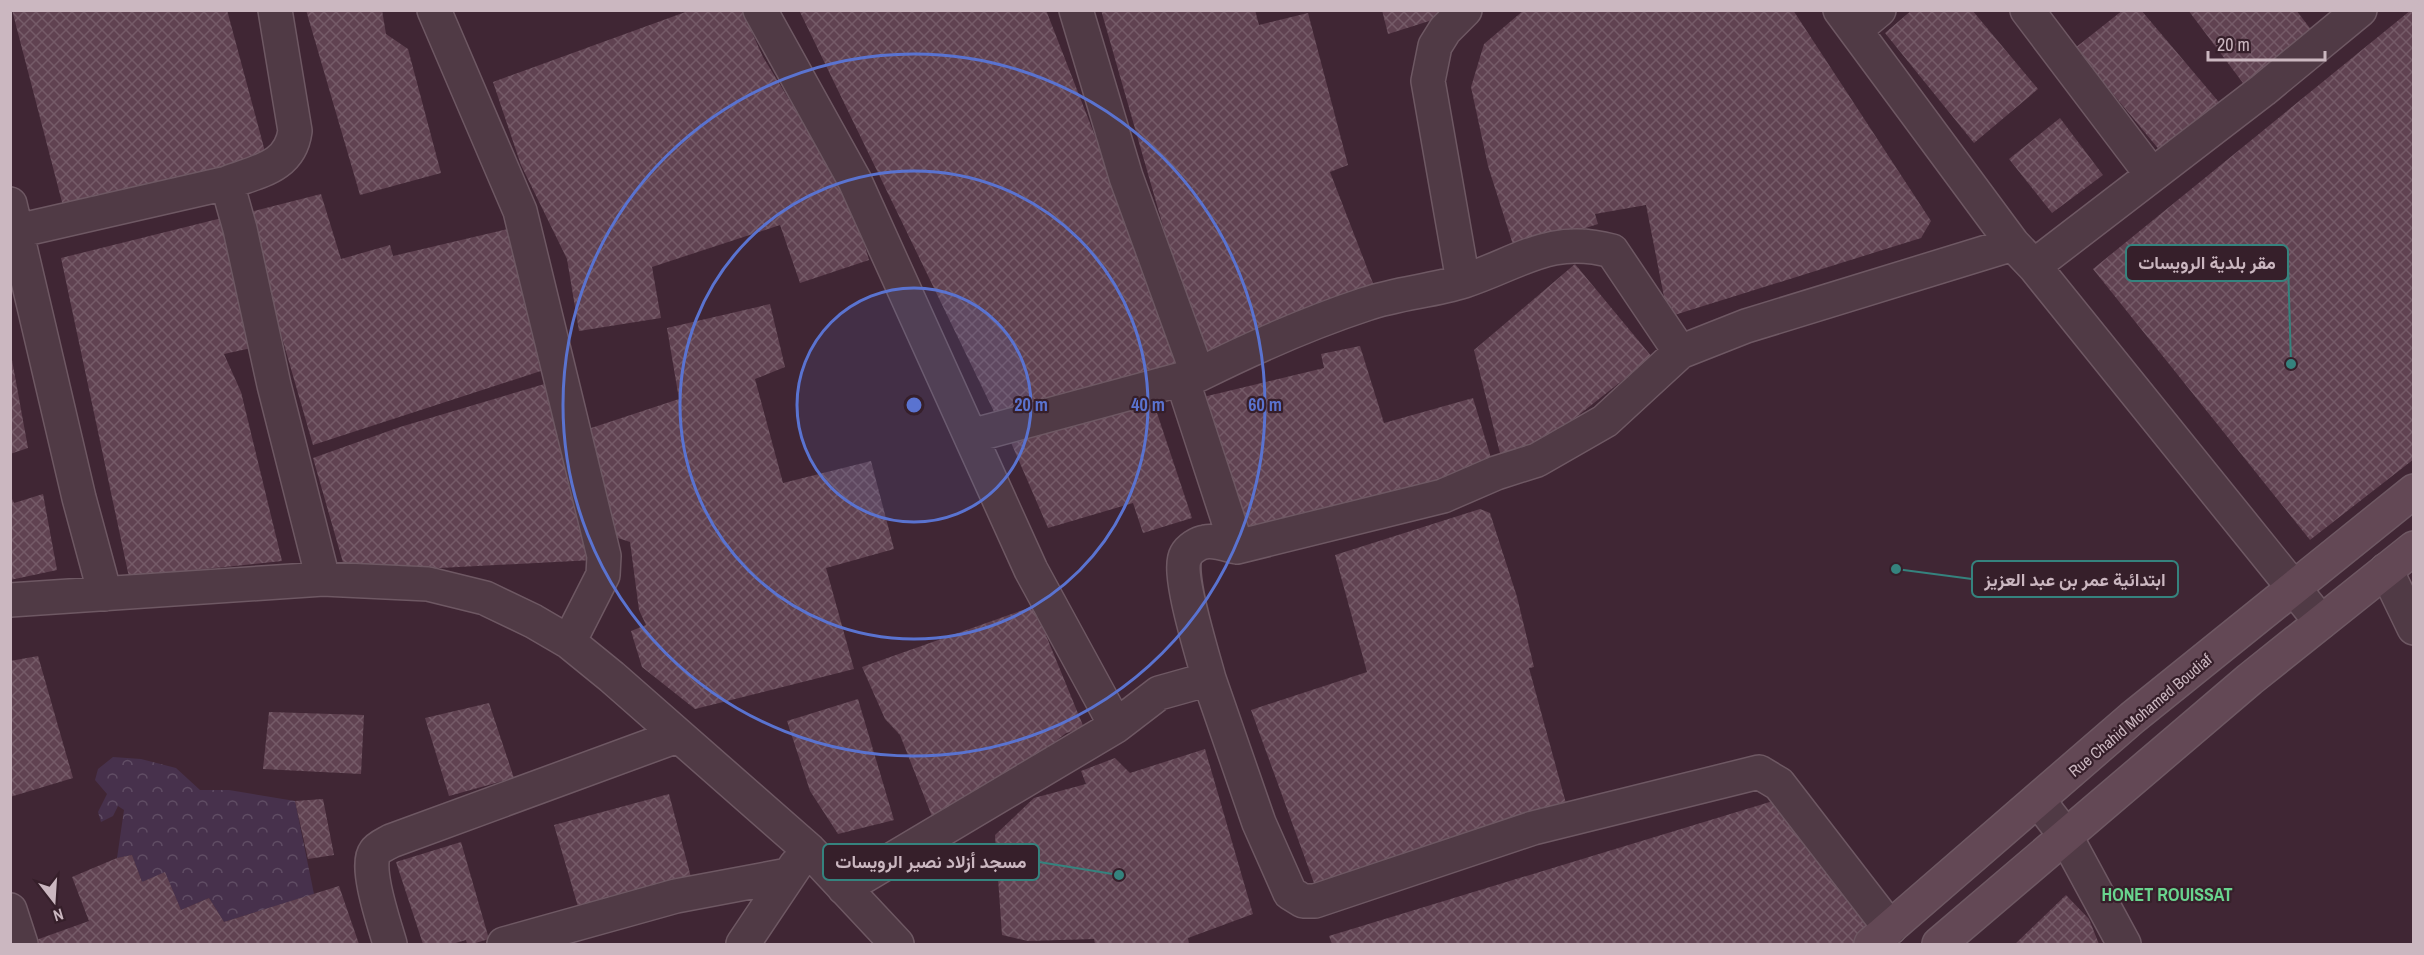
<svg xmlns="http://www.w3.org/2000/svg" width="2424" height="955" font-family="'Archivo Narrow',Vazirmatn,sans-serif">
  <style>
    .park { fill: url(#park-crowns) }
    .building { fill: url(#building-cross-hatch) }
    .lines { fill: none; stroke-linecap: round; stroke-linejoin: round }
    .street-casing { stroke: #6e5863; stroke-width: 36 }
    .secondary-casing { stroke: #6e5863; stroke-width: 36 }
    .street { stroke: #503a45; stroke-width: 33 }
    .secondary { stroke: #634855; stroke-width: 33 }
    .ring { fill: none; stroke: #5a73d0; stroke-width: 3 }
    .labels { text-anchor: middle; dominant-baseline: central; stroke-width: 4.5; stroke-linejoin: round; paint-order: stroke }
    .street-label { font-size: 16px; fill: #cbb7c0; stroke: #361f2a }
    .neighbourhood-label { font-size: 18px; font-weight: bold; fill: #69d48e; stroke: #361f2a }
    .centre { fill: #5a73d0; stroke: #361f2a; stroke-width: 3 }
    .ring-label { font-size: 18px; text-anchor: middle; font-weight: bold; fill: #5a73d0; stroke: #361f2a; stroke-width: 4.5; stroke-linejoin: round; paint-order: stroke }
    .leader { fill: none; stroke: #35837e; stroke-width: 2 }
    .callout-dot { fill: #35837e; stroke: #361f2a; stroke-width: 2 }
    .callout { fill: #361f2a; stroke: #35837e; stroke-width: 2 }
    .callout-label { font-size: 18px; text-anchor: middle; font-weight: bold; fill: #cbb7c0 }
  </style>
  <defs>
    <pattern id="park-crowns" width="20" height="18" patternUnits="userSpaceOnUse" patternTransform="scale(1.5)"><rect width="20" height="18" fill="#47314c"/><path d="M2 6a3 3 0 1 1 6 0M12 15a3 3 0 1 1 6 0" fill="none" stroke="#604d64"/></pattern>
    <pattern id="building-cross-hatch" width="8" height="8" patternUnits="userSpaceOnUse" patternTransform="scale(1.5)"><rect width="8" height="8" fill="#604251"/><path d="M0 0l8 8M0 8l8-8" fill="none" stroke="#755b68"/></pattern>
  </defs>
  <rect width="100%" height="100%" fill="#402634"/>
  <!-- park -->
  <path class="park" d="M113,757L141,759L176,768L200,790H229L295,801L314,894L224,922L209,898L181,910L165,873L142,882L132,855L117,858L124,810L118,806L113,816L101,822L98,812L107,794L95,780L98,769Z"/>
  <!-- building -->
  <path class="building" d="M12,10H227L267,159L63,206Z
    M306,10H382L386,34L408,49L441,173L360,195Z
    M691,10H742L763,57L852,202L869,260L800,283L780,225L652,267L661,318L579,331L567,259L521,165L493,82Z
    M799,10H1046L1186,370L998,420Z
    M1101,10H1255L1259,25L1308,13L1348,165L1330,172L1376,291L1202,362Z
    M1382,10H1461V11L1388,34Z
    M1524,10H1793L1931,221L1921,238L1668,317L1646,205L1595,214L1598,224L1515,251L1488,166L1471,87L1484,44Z
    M1912,10H1972L2038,89L1974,143L1885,33Z
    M2123,10H2141L2223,107L2166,158L2075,48Z
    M2188,10H2296L2316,36L2249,91Z
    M2411,10H2414V459L2310,540L2093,269Z
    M2060,118L2103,175L2052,213L2009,159Z
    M321,194L341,259L390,245L393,256L516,227L553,367L313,445L246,213Z
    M230,216L261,346L224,354L241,392L282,561L129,577L61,258Z
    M1575,264L1652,357L1527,456L1502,461L1474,350Z
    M770,304L785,367L755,379L783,483L871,461L894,549L826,568L854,669L695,709L642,667L631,631L646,625L639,610L630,542L606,534L582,431L679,399L667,328Z
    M1360,346L1384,423L1473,398L1494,468L1244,535L1199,398L1324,368L1321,354Z
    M10,349L28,448L10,454Z
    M558,380L593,560L346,573L313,458L400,427Z
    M1153,401L1192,518L1143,533L1133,503L1048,528L1006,431Z
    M43,494L57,570L10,580V495L14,503Z
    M1480,509L1490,513L1517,597L1534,667L1529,668L1567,807L1318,894L1251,710L1367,672L1335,555Z
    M1034,606L1084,728L1066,733L1021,769L935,824L900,735L885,719L862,667Z
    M38,656L73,778L10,797V661Z
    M858,699L894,820L838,834L810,791L787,721Z
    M489,703L514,778L449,796L425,718Z
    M269,712L364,715L361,774L263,769Z
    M1205,749L1253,914L1188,938L1189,944H1095L1094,939L1028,941L1002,935L995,835L1034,798L1086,784L1081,771L1115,758L1130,773Z
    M669,794L692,881L579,910L554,825Z
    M323,799L334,855L308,859L295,801Z
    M1773,801L1875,929L1855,944H1332L1329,936Z
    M461,842L489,939L472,944H467L466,940L452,944H423L396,862Z
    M132,855L142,882L165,872L181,910L209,898L224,922L339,886L359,944H38L36,940L89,921L72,877L117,858Z
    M2066,895L2089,919L2099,944H2015Z"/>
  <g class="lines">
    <!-- street casing -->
    <g class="street-casing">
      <path id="street" d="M434,10L520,211L604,556L603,575L569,642
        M760,10L855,181L1031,570L1116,726
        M1076,10L1126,177L1198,375L1182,379L1237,547
        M1840,10L2013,244L2034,266L2321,622
        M2027,10L2152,175
        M1855,30L1879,10
        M227,183C257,171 290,168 295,131L275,10
        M10,204L79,498L105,594
        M17,231L227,183L240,229L274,385L323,579
        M2034,266L2263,90L2360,10
        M1463,281L1428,81L1435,46L1445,30L1465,10
        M1198,375C1252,348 1308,323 1366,304C1398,293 1432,291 1464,281C1519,263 1551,234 1612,251L1680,352
        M971,436L1182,379
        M2386,570L2414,628
        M10,600L323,579L428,584L485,598L533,621L569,642L612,677L809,850L897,944
        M1209,679L1259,823L1290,893L1303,901H1315L1533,828L1759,772L1779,784L1890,928
        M2038,800L2065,835L2124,944
        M844,888L1116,726L1159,693L1209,679C1203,656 1176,572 1186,555C1189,549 1198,543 1205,542C1214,540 1228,545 1237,547L1443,496L1496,473L1537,460L1605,421L1680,352L1746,326L2013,244
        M10,910L21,944
        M390,944C385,926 364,866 375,852C378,847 386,844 391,841L677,736
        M504,944L676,896L788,875
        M743,944L796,865"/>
    </g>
    <!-- secondary casing -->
    <g class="secondary-casing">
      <path id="secondary" d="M1871,944L2132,718L2414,491
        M1939,944L2250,679L2414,548"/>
    </g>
    <!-- street -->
    <use href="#street" class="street"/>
    <!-- secondary -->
    <use href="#secondary" class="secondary"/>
  </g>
  <!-- distance rings -->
  <circle cx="914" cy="405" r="117" fill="#5a73d0" fill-opacity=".12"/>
  <g class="ring">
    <circle cx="914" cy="405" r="117"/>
    <circle cx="914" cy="405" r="234"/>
    <circle cx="914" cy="405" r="351"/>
  </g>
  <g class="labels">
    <!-- street labels -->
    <g class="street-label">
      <text transform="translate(2140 715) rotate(-40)">Rue Chahid Mohamed Boudiaf</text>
    </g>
    <!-- neighbourhood labels -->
    <g class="neighbourhood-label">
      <text x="2167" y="894">HONET ROUISSAT</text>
    </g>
  </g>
  <circle cx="914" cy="405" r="9" class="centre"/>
  <g class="ring-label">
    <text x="1031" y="411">20 m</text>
    <text x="1148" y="411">40 m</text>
    <text x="1265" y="411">60 m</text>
  </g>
  <!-- callouts -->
  <path class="leader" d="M2291 364L2288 263M1896 569L1972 579M1119 875L1039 862"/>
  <g class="callout-dot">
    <circle cx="2291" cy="364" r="6"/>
    <circle cx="1896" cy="569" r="6"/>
    <circle cx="1119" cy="875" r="6"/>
  </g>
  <g class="callout">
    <rect x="2126" y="245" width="162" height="36" rx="6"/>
    <rect x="1972" y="561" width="206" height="36" rx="6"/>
    <rect x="823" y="844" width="216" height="36" rx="6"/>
  </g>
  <g class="callout-label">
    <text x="2207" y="269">مقر بلدية الرويسات</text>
    <text x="2075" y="586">ابتدائية عمر بن عبد العزيز</text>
    <text x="931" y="868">مسجد أزلاد نصير الرويسات</text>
  </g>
  <!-- border -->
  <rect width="2424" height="955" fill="none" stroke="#cbb7c0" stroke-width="24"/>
  <!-- north arrow -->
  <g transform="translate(54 901) rotate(163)" stroke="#361f2a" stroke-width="4.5" paint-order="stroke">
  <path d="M0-4.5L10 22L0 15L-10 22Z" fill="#cbb7c0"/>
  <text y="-9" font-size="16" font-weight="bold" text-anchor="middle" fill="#cbb7c0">N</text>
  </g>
  <!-- scale -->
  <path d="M2208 51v9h117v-9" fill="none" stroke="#cbb7c0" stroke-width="3"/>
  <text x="2217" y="51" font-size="18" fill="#cbb7c0" stroke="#361f2a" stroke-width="4.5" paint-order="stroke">20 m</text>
</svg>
